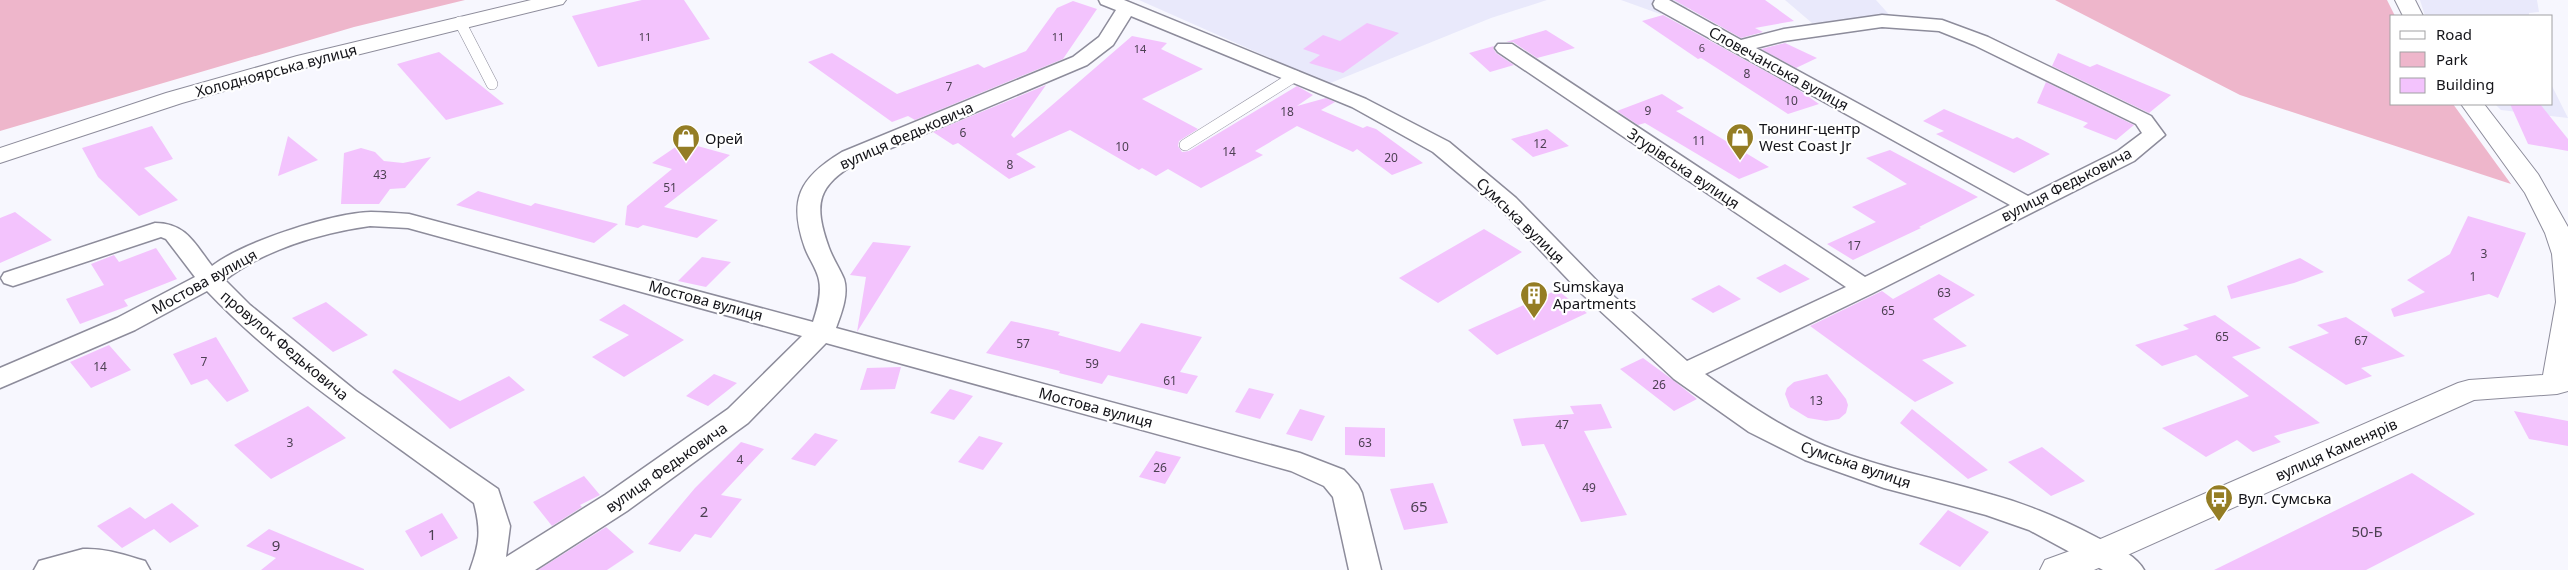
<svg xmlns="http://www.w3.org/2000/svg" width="2568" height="570" font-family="'Noto Sans',sans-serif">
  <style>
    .built { fill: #e9e9fb }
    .green { fill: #eeb6cb }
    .building { fill: #f3c3fd }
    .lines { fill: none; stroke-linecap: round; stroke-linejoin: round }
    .lane-casing { stroke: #8d8c9b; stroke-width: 12 }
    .street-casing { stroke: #8d8c9b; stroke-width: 3 }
    .secondary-casing { stroke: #8d8c9b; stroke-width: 2 }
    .lane { stroke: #fff; stroke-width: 11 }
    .street { fill: #fff; fill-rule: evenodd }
    .secondary { fill: #fff; fill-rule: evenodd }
    .labels { text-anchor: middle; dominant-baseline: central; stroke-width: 4.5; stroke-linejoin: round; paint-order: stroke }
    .far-number-label { font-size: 11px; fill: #4c4052 }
    .number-label { font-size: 12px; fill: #4c4052 }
    .street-label { font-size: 15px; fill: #141419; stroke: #fff }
    .poi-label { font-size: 15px; fill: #141419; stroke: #fff; text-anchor: start }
    .near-number-label { font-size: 15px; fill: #4c4052 }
  </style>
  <rect width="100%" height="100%" fill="#f7f7fe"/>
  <!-- built -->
  <path class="built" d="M1139,0H1547L1491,18L1328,84Z
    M1621,0H1722L1660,14Z
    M1785,0H1876L1894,20L1812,23Z
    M2420,0H2537L2539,12L2529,13V16H2425Z
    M2552,86L2568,118L2501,110L2495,104H2552Z"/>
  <!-- green -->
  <path class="green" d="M0,0H465L354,27L0,131Z
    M2055,0H2387L2395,16H2392V104H2453L2511,184L2240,95Z"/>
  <!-- building -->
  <path class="building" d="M642,0H684L710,39L598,67L572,16Z
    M1674,0H1765L1794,21L1755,28L1763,32L1741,38Z
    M1073,1L1097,9L1063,59L915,120L908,116L892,122L808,62L832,53L897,94L978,64L984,68L1026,51L1057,8Z
    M1663,15L1796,88L1819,104L1788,114L1701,58L1698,59L1642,21Z
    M1367,23L1399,33L1343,73L1309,63L1320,55L1303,49L1323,35L1340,41Z
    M1546,30L1575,48L1537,58L1513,42H1506Z
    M1132,36L1167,43L1161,49L1203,69L1142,99L1198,129L1179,141L1178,146L1182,152L1189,151L1297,86L1313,95L1297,106L1326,98L1335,102L1321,110L1363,128L1367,126L1376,129L1423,163L1392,175L1357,149L1353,152L1297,126L1255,151L1263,155L1201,188L1168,169L1156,176L1142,168L1139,170L1070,130L1016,154L1036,167L1009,179L958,143L953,145L933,132L1046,85L1011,135L1014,138Z
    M1785,43L1817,58L1796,68L1761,49Z
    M1494,46L1493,48L1496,53L1514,65L1490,72L1469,53Z
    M439,52L504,104L446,120L397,64Z
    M2058,53L2090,67L2097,64L2171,95L2149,113L2052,66Z
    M2046,82L2134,125L2116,140L2083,127L2088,123L2037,103Z
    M1662,94L1684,108L1676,111L1769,167L1739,179L1645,123L1638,125L1617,111Z
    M2510,104H2540L2568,139V151L2528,144Z
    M1944,109L2013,139L2017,137L2050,154L2014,173L1936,134L1944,131L1923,121Z
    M152,126L173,159L144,168L178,200L139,216L98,177L82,148Z
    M1547,129L1569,146L1533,157L1511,139Z
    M288,136L318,160L278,176Z
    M683,142L730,155L664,207L718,220L697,238L643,225L638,228L625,225L627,206L672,169L652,163Z
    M361,148L375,152L384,161L403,163L431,157L405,188L390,189L379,204H341L344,153Z
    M1890,150L1978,197L1919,227L1921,228L1853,260L1827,244L1876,222L1852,207L1907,184L1866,158Z
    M478,191L531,206L535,203L618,224L594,243L456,205Z
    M15,212L52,240L0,263V218Z
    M2468,216L2526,233L2498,298L2489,294L2394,317L2391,309L2425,292L2407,280L2450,254Z
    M1484,229L1522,252L1438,303L1399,278Z
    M873,242L911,246L857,332L866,277L850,275Z
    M156,248L177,279L124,300L128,306L80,324L66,299L104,285L91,264L114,255L119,262Z
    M702,257L731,262L706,287L678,281Z
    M2300,258L2324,272L2294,283L2231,299L2227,286Z
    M1785,264L1810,279L1780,293L1756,278Z
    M1939,274L1975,295L1933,319L1967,346L1922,360L1954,383L1915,402L1810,326L1882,291L1893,299Z
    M1719,285L1741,299L1713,313L1691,299Z
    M1557,290L1587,313L1497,355L1468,330Z
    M326,302L368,335L333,352L292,318Z
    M624,304L684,340L624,377L592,357L629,335L599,320Z
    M2215,315L2261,348L2232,357L2320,423L2274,436L2281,442L2253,452L2237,440L2206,457L2162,428L2249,396L2196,355L2162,366L2135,345L2189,329L2183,325Z
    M2346,317L2363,328L2405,356L2361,368L2372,376L2346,385L2288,347L2329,333L2317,325Z
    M1011,321L1060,332L1058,335L1120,352L1141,323L1202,337L1180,372L1198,376L1187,394L1108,375L1102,384L1059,373L1060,371L986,353Z
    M216,337L249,391L227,402L207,379L191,385L173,354Z
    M109,345L131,370L91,388L70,362Z
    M1643,358L1673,380L1697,399L1674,411L1620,369Z
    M901,367L895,389L860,390L867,368Z
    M395,369L460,401L509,376L525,390L450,429L392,372Z
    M714,374L737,383L708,406L686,396Z
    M1827,374L1846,399L1848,405L1846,413L1839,419L1826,421L1808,418L1790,407L1785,394L1787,388L1794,382Z
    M1249,388L1274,394L1260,419L1235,412Z
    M950,389L973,396L954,420L930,413Z
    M1601,404L1612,428L1584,431L1627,515L1581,522L1544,444L1522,446L1513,419L1574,414L1570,406Z
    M308,406L346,438L271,479L234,445Z
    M1300,409L1325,416L1312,441L1286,434Z
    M1912,409L1988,470L1968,479L1900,423Z
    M2514,411L2568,421V446L2529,439Z
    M1345,427L1385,428V457L1345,455Z
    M815,433L838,440L815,466L791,459Z
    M979,436L1003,443L983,470L958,462Z
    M741,442L764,449L721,495L742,499L711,538L695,534L680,552L648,544L695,488Z
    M2042,447L2085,481L2051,496L2008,462Z
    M1156,451L1181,457L1165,484L1139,477Z
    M2412,473L2475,514L2366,570H2214Z
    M584,476L600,495L580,505L582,507L552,526L533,502Z
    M1433,483L1448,523L1404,530L1390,489Z
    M172,503L199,526L170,543L154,529L122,548L97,526L130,507L145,519Z
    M1948,510L1989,532L1960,567L1919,544Z
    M442,513L458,538L421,557L405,531Z
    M606,527L634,552L607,570H538Z
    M269,529L364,569V570H261L276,558L246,546Z"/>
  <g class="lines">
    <!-- lane casing -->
    <g class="lane-casing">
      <path id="lane" d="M460,22L492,84
        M1185,145L1295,76"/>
    </g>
    <!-- street casing -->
    <g class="street-casing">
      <path id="street" d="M1099,0H1124L1366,99L1449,142L1516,198L1600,284L1687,361L1846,287L1498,52L1495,48L1498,44H1512L1865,277L2010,205L1655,8L1653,4L1655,0H1669L1741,40L1784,29L1882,15L1942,20L1988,37L2151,116L2165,135L2134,161L1873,293L1705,374C1743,401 1781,428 1825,446C1879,468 1937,478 1993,495C2030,505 2064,520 2098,538C2114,546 2135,554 2144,570H2103L2029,530L1986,515L1884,488L1805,460L1749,432L1674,379L1582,294L1500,208L1433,152L1352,107L1131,16L1113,45L1087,65L858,162C817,186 813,203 829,248C833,259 840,269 844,279C849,295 841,314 836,328L1300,453L1344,470L1358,485L1362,493L1381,570H1349L1333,497L1324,486L1291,471L826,343L748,423L627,511L535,570H470C480,543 481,530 474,503C382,434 286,374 207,291L135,330L0,388V368L117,318L195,277L166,239L161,237L13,286L4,283L1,278L4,273L155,223C186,223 195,244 212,266C243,242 332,213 371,212C383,212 396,213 409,214L813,322C817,310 822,294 819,280C817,269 809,259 805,248C788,200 799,178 842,152L1073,57L1099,37L1116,10L1101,4ZM1882,27L1939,31L1974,45L2136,124L2142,133L2118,151L2028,196L1756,48L1784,41ZM370,226L408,228L802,336L728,409L605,495L506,557L510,526L498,489L356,391L250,305L225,280C265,249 321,233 370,226Z
        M83,549C105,548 125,555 145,561L150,570H34L39,561Z"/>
    </g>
    <!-- secondary casing -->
    <g class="secondary-casing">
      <path id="secondary" d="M531,0H566L563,4L312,66L182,103L0,163V148L166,93L297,56Z
        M2395,0H2415L2423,16H2403Z
        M2461,104H2484L2538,174L2568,227V391L2557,394L2474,400L2094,570H2040L2045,560L2089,544L2458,383L2469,380L2543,375L2556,302L2552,254L2545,233L2525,193Z"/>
    </g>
    <!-- lane -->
    <use href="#lane" class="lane"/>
    <!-- street -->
    <use href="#street" class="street"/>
    <!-- secondary -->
    <use href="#secondary" class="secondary"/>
  </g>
  <!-- icons -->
  <defs>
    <g id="shop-pin" transform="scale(1.4375)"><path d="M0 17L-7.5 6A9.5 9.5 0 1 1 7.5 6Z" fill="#947d24" stroke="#fff"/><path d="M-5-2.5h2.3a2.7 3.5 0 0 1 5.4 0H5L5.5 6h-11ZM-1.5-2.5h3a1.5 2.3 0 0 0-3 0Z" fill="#fff"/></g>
    <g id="building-pin" transform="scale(1.4375)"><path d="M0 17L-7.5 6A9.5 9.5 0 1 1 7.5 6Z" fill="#947d24" stroke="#fff"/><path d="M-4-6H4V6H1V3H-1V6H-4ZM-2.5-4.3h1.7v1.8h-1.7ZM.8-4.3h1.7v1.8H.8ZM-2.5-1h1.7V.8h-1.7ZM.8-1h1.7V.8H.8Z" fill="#fff"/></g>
    <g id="bus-pin" transform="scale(1.4375)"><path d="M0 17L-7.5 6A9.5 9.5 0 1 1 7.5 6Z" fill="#947d24" stroke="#fff"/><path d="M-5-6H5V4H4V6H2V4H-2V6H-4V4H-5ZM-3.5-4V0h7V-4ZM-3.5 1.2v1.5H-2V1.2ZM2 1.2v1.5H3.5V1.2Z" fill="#fff"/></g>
  </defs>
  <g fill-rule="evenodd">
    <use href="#shop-pin" x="1740" y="137"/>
    <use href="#shop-pin" x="686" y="138"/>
    <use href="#building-pin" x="1534" y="295"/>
    <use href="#bus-pin" x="2219" y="498"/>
  </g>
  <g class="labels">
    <!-- far-number labels -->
    <g class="far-number-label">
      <text x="645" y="36">11</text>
      <text x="1058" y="36">11</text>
      <text x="1702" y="47">6</text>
      <text x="1140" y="48">14</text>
    </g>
    <!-- number labels -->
    <g class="number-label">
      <text x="1747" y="73">8</text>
      <text x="949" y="86">7</text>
      <text x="1791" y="100">10</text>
      <text x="1648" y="110">9</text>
      <text x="1287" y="111">18</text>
      <text x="963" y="132">6</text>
      <text x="1699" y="140">11</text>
      <text x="1540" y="143">12</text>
      <text x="1122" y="146">10</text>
      <text x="1229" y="151">14</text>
      <text x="1391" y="157">20</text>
      <text x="1010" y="164">8</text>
      <text x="380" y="174">43</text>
      <text x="670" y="187">51</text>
      <text x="1854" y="245">17</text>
      <text x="2484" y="253">3</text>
      <text x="2473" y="276">1</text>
      <text x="1944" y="292">63</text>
      <text x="1888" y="310">65</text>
      <text x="2222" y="336">65</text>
      <text x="2361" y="340">67</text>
      <text x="1023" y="343">57</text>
      <text x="204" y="361">7</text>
      <text x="1092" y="363">59</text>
      <text x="100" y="366">14</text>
      <text x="1170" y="380">61</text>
      <text x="1659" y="384">26</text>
      <text x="1816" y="400">13</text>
      <text x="1562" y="424">47</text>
      <text x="290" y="442">3</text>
      <text x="1365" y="442">63</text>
      <text x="740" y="459">4</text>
      <text x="1160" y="467">26</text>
      <text x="1589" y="487">49</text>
    </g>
    <!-- street labels -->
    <g class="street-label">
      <text transform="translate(1779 68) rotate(29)">Словечанська вулиця</text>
      <text transform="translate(276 70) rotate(-15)">Холодноярська вулиця</text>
      <text transform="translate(906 135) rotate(-24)">вулиця Федьковича</text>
      <text transform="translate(1684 168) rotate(34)">Згурівська вулиця</text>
      <text transform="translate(2066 184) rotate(-27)">вулиця Федьковича</text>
      <text transform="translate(1521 220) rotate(44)">Сумська вулиця</text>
      <text transform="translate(204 281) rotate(-29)">Мостова вулиця</text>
      <text transform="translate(706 300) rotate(15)">Мостова вулиця</text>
      <text transform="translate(285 345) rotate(40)">провулок Федьковича</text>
      <text transform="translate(1096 407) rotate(15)">Мостова вулиця</text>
      <text transform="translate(2336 449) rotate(-24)">вулиця Каменярів</text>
      <text transform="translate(1856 464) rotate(19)">Сумська вулиця</text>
      <text transform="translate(666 467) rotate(-35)">вулиця Федьковича</text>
    </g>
    <!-- poi labels -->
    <g class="poi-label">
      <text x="1759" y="128">Тюнинг-центр<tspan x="1759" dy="17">West Coast Jr</tspan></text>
      <text x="705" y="138">Орей</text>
      <text x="1553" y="286">Sumskaya<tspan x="1553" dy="17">Apartments</tspan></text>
      <text x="2238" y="498">Вул. Сумська</text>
    </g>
    <!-- near-number labels -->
    <g class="near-number-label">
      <text x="1419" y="506">65</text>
      <text x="704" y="511">2</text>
      <text x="2367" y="531">50-Б</text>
      <text x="432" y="534">1</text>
      <text x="276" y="545">9</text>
    </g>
  </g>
  <!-- legend -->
  <rect x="2390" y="15" width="162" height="90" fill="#ffffff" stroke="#a1a1a3"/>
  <rect x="2400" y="31" width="25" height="8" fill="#ffffff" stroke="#a1a1a3"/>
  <text x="2436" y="40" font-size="15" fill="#141419">Road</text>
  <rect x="2400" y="52" width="25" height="15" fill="#eeb6cb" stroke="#a1a1a3"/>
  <text x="2436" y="65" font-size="15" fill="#141419">Park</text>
  <rect x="2400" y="78" width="25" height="15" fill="#f3c3fd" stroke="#a1a1a3"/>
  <text x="2436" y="90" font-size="15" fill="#141419">Building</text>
</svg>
